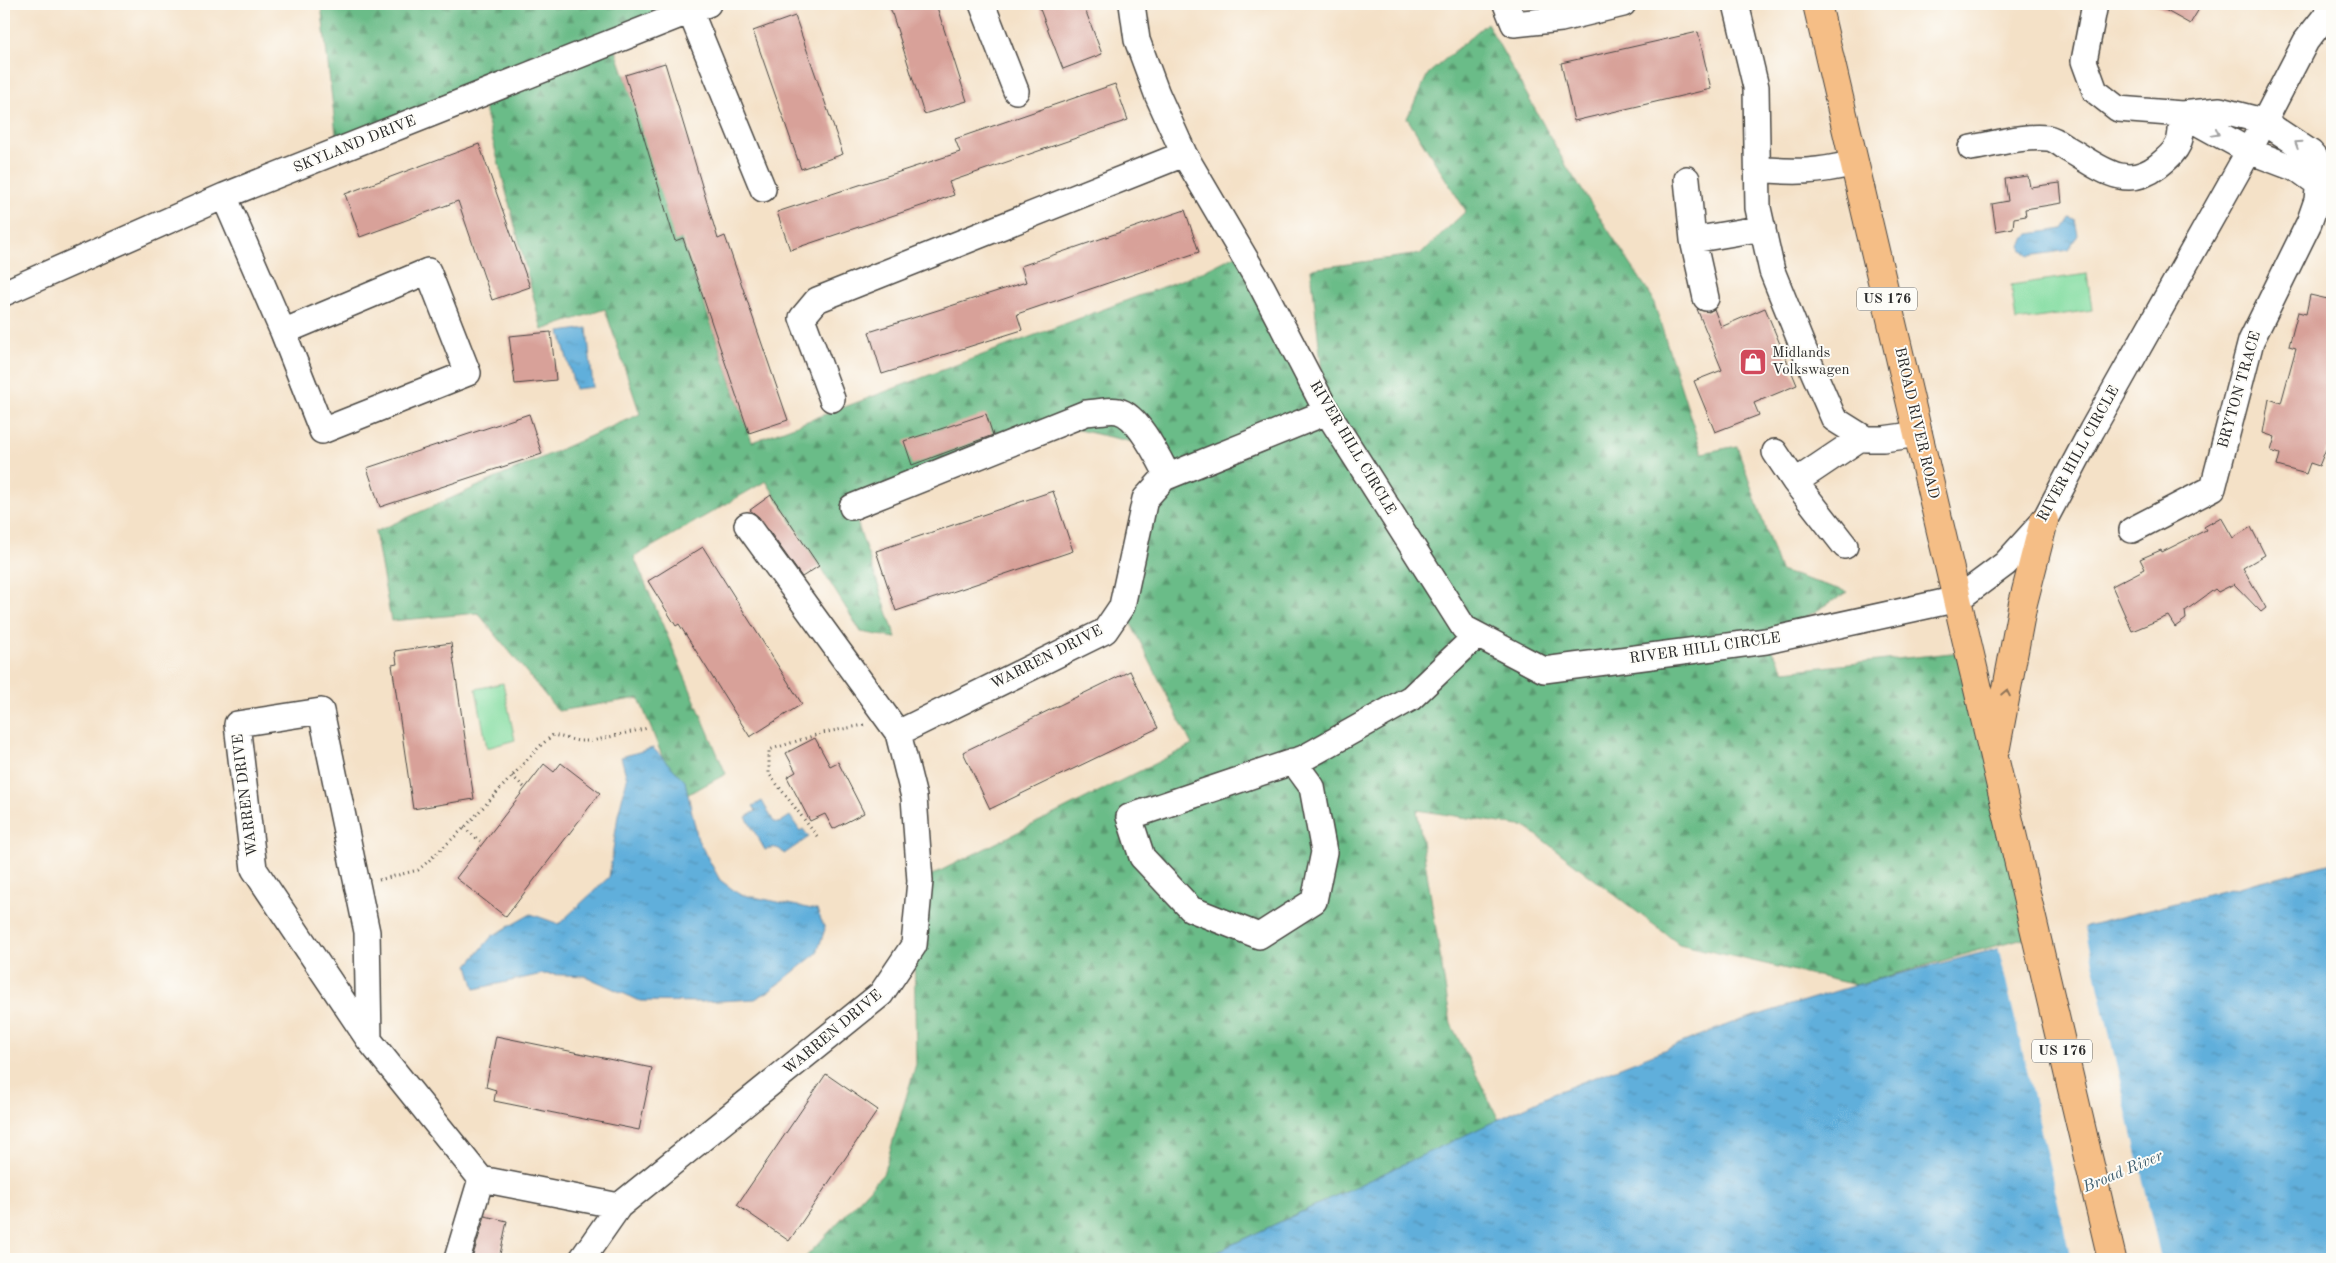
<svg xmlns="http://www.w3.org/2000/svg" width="2336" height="1263" font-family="'Old Standard TT',serif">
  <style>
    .forest { fill: url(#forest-firs); stroke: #4b745a }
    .garden { fill: #84dda2; stroke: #588466 }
    .water { fill: url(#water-ripples); stroke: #466d83 }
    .pier { fill: #f4e1c7 }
    .building { fill: #d8a199 }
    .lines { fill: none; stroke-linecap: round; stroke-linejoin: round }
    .minor-casing { stroke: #494642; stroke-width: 28 }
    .major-casing { stroke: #494642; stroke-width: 30 }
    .path { stroke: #494642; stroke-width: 3; stroke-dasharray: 1 4; stroke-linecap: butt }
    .minor { stroke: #fff; stroke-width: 25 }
    .major { stroke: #f5be86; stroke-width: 28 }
    .oneway { stroke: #a0a0a0 }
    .oneway2 { stroke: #907458 }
    .labels { text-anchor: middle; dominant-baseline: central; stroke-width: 4; stroke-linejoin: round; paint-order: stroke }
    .shield { fill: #fdfcf7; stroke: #6a6a68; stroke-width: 1 }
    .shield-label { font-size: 14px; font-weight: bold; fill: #2b2b2b }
    .street-label { font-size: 15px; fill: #2b2b2b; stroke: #fdfcf7 }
    .poi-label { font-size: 15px; fill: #2b2b2b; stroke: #fdfcf7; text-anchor: start }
    .water-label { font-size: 16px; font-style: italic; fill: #416071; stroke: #fdfcf7 }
  </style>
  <defs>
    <pattern id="forest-firs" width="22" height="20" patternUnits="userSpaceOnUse" patternTransform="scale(1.25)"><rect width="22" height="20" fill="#6bbc88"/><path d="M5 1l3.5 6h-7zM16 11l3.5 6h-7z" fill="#58996f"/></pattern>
    <pattern id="water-ripples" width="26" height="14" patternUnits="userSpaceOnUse" patternTransform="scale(1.25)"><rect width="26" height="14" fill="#61afdb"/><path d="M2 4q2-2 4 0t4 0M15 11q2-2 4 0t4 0" fill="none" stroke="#508fb2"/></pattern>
  </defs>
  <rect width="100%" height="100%" fill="#fdfcf7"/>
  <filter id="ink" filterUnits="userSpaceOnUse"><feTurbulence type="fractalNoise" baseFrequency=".02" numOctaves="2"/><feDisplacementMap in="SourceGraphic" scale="10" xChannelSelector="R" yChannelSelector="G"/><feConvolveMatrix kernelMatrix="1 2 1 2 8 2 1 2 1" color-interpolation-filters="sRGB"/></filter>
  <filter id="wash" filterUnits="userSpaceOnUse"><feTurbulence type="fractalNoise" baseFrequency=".0096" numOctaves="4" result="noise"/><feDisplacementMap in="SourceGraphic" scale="20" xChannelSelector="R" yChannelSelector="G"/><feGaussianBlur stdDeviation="1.12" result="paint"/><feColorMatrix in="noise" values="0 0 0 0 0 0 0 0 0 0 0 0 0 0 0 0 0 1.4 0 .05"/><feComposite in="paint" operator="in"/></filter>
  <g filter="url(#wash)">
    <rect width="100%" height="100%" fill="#f4e1c7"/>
    <!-- forest -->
    <path class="forest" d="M321,4H708L613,42L752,442L1202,272L1242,252L1326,411L1311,269L1420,254L1466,211L1407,118L1428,74L1487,23L1567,167L1652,297L1702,453L1737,446L1780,571L1848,592L1766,641L1785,671L1970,651L2034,935L1856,985L1679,944L1526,827L1417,810L1451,1024L1499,1120L1201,1259H804L883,1174L916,1064L914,945L920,881L1192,745L1122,606L1164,477L1151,446L1056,425L852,507L896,638L861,632L766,481L634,557L726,774L683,797L666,766L639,698L558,711L478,613L391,621L375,532L640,414L605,309L542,330L481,95L338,151Z"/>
    <!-- garden -->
    <path class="garden" d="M2087,274L2092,310L2016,321L2011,285Z
      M503,683L515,740L487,748L476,689Z"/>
    <!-- water -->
    <path class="water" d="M2070,218L2075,220L2078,235L2069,250L2029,256L2022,250L2020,246L2029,234L2063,229Z
      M587,328L593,387L575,389L560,332Z
      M653,748L685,781L698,840L720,880L739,894L817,910L825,929L817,953L771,990L755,999L701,1002L640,1001L585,976L542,974L475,989L468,965L492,936L531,914L559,924L609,877L618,815L627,779L621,757Z
      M762,801L774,822L779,823L790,816L800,831L803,829L809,837L784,854C780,847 772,846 765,850L746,817L756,811L753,806Z
      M2332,863V1259H1201L1557,1092L1732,1023L1856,985Z"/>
    <!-- pier -->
    <path class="pier" d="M2084,924L2161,1259H2071L1998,946Z"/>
    <g id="blocks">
      <!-- building -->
      <path class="building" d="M889,4H936L967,101L924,114Z
        M1038,4H1083L1102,54L1063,69Z
        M2154,4H2202L2190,24Z
        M795,16L843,154L801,169L753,31Z
        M1698,32L1711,89L1574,121L1561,63Z
        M665,63L718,239L725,236L788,420L749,433L683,238L675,241L625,75Z
        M1115,84L1128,120L949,182L954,195L790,250L777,212L960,152L955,139Z
        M479,144L530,287L492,300L458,201L360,237L345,194Z
        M2028,176L2030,187L2060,183L2062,203L2025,209L2026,216L2014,218L2013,228L1996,231L1992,204L2008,201L2005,179Z
        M1185,210L1199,252L1017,314L1022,330L882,374L869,332L1026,282L1021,266Z
        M2310,295L2332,300V451L2326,449L2319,466L2310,463L2306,474L2277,466L2280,454L2271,451L2275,437L2263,433L2269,399L2281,403L2296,348L2289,346L2298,312L2306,314Z
        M1765,308L1797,385L1754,403L1759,415L1715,432L1694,381L1722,370L1697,309L1709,312L1714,309L1721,327Z
        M551,332L556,380L515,384L509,336Z
        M529,414L542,454L380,507L367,468Z
        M986,414L993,435L912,465L904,441Z
        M1053,491L1073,551L896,611L876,551Z
        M771,495L819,566L802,577L759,517L750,510Z
        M2221,517L2233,538L2251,527L2265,555L2243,568L2266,608L2261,612L2234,584L2218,592L2215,589L2185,611L2186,619L2175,627L2168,616L2132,631L2112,586L2145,569L2140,559L2161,550L2162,552L2206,530L2204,527Z
        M703,547L802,704L750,737L679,624L676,626L648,581Z
        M451,643L474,799L413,809L392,665L397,664L395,651Z
        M1130,671L1158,728L990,809L963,752Z
        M815,738L830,766L838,762L864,813L833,829L825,814L810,821L787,777L796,772L786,753Z
        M561,763L600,793L506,917L456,878L544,764L554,772Z
        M496,1036L652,1068L639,1130L494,1101L496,1090L486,1087Z
        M826,1074L878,1110L789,1241L737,1205Z
        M485,1216L507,1221L499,1259H472Z"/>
    </g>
  </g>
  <g filter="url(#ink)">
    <use href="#blocks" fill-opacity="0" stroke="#494642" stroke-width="1"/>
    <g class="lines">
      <!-- minor casing -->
      <g class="minor-casing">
        <path id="minor" d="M982,4L1016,91
          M1132,4L1137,40L1157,94L1184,154L1262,287L1327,412L1464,628L1544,670L1766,641L1958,599L2005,564L2044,521L2092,430L2249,151L2306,41L2332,8
          M1506,4L1514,24L1561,19L1623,4
          M1736,4L1756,87L1758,208L1772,271L1804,350L1834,419L1866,439H1883L1919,434
          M690,11L763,189
          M1971,148C1996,144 2023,135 2048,138C2055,139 2062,145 2068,149C2098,166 2125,192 2158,166C2181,148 2181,143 2182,114L2118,109L2095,91L2084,61L2095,4
          M1758,169C1796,173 1818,172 1855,163
          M1687,179L1693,240
          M224,196L283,332L322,431L468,373L428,271L283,332
          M4,293L224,196L708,4
          M1706,298L1693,240L1763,228
          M832,399L802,318L817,300L1184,154
          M1775,452L1795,482
          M852,507L1086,413C1096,413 1109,409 1118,411C1138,415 1159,459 1168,476
          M2132,530L2213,488L2251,341L2309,223L2317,200L2320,169L2317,160L2311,153L2263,121L2220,110L2182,114L2249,151L2299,170L2317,183
          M1845,546L1795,482L1862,437
          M898,733L1105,631L1122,606L1145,499L1164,478L1327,412
          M1293,761L1312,787L1324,852L1314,901L1259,936L1191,909L1142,857L1129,817L1304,758L1411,698L1477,635
          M369,1040L254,869L237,724L321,711L367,932L369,1040L481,1179L619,1206
          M457,1259L481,1179
          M582,1259L619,1206L881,994L914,945L920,881L914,797L898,733L747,525"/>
      </g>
      <!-- major casing -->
      <g class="major-casing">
        <path id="major" d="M1817,4L2112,1259
          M1996,747L2023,603L2044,521"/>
      </g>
      <!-- path -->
      <path class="path" d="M512,776L524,787
        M464,828L480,841
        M817,836L769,774V750L822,733L864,725
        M379,880L418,870L424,865L464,828L540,746L553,735L578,741H592L648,728"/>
      <!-- minor -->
      <use href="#minor" class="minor"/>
      <!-- major -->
      <use href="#major" class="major"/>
    </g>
    <!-- one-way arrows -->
    <defs><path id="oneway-chevron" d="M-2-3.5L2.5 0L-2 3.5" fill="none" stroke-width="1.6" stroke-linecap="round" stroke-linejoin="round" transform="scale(1.25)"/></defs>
    <g class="oneway">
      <use href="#oneway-chevron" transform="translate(2216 133) rotate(29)"/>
      <use href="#oneway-chevron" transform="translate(2298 144) rotate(-147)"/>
    </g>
    <use class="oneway2" href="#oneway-chevron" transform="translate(2006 693) rotate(-79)"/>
  </g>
  <!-- icons -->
  <defs>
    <g id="shop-square" transform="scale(1.4375)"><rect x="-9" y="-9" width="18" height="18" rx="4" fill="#d1495b" stroke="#fdfcf7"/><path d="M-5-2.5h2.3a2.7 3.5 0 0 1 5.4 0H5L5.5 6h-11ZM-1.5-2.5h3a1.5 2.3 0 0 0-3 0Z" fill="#fff"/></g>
  </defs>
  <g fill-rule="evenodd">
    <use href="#shop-square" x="1753" y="362"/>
  </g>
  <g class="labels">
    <!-- shield labels -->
    <g class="shield">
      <rect x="1857" y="287.5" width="60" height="23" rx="4"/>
      <rect x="2032" y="1039.5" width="60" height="23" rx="4"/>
    </g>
    <g class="shield-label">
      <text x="1887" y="299">US 176</text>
      <text x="2062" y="1051">US 176</text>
    </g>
    <!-- street labels -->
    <g class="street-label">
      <text transform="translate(355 145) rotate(-22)">SKYLAND DRIVE</text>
      <text transform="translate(2240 390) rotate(-74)">BRYTON TRACE</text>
      <text transform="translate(1916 423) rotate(77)">BROAD RIVER ROAD</text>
      <text transform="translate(1352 448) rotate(59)">RIVER HILL CIRCLE</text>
      <text transform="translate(2079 454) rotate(-61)">RIVER HILL CIRCLE</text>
      <text transform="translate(1705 649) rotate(-8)">RIVER HILL CIRCLE</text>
      <text transform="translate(1047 658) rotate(-27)">WARREN DRIVE</text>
      <text transform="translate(246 795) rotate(-97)">WARREN DRIVE</text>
      <text transform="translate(833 1033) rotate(-40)">WARREN DRIVE</text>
    </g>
    <!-- poi labels -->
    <g class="poi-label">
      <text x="1772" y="353">Midlands<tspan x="1772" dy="17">Volkswagen</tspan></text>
    </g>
    <!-- water labels -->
    <g class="water-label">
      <text transform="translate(2123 1172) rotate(-23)">Broad River</text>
    </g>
  </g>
  <!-- margin -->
  <rect width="2336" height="1263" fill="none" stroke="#fdfcf7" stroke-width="20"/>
</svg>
